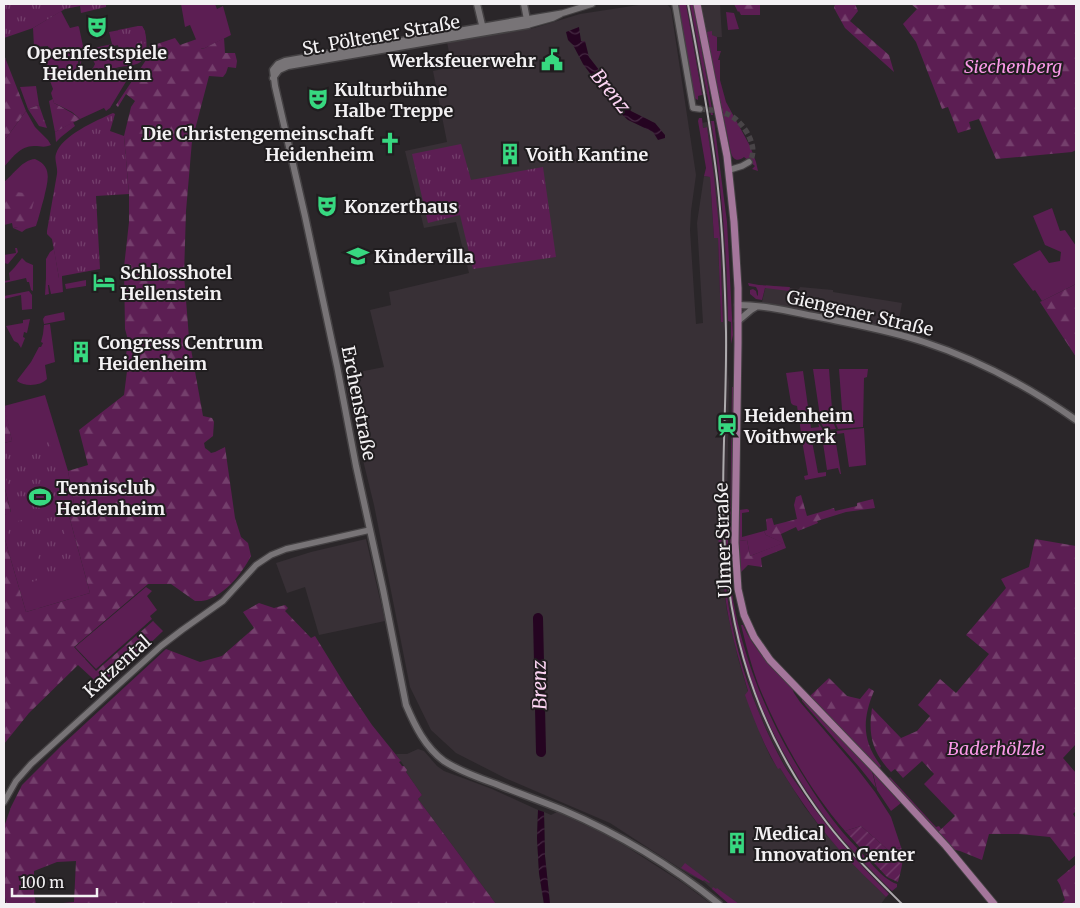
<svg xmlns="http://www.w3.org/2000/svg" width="1080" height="908" font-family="Merriweather,serif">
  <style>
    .built { fill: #383036 }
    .grass { fill: #5c1e53 }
    .forest { fill: url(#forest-firs) }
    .park { fill: url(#park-tufts) }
    .garden { fill: url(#garden-furrows) }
    .water { fill: url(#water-waves) }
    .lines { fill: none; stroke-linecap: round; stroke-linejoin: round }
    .river { stroke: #250421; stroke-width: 10 }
    .tertiary-tunnel { stroke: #484447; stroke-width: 5.5; stroke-dasharray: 5.5 3; stroke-linecap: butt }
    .tertiary-casing { stroke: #444143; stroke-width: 8 }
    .secondary-casing { stroke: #444143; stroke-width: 9 }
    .primary-casing { stroke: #444143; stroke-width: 9 }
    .tertiary { stroke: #787477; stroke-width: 5.5 }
    .secondary { stroke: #787477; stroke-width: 6 }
    .primary { stroke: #a4769b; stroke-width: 7 }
    .rail { stroke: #adaaad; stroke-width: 2 }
    .labels { text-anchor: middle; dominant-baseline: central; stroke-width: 4; stroke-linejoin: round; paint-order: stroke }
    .street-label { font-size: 18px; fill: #f3f1f3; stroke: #201d1f }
    .poi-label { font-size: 18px; font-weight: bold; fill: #f3f1f3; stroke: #201d1f; text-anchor: start }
    .park-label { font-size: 18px; font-style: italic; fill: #f998e7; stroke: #201d1f }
    .water-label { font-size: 19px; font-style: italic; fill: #fdd5f4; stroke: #201d1f }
  </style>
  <defs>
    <pattern id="forest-firs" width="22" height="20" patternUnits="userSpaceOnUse" patternTransform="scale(1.25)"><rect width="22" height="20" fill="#5c1e53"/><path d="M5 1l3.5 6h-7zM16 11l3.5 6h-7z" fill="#743f6c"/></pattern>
    <pattern id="park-tufts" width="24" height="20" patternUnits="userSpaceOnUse" patternTransform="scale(1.25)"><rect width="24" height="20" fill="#5c1e53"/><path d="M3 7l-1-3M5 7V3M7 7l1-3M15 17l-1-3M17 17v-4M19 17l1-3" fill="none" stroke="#743f6c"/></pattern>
    <pattern id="garden-furrows" width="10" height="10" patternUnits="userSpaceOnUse" patternTransform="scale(1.25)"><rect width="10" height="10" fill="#5c1e53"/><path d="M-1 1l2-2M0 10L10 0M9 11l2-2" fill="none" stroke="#743f6c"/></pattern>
    <pattern id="water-waves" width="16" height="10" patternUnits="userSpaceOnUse" patternTransform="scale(1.25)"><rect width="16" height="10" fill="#250421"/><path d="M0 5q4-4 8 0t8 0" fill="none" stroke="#452942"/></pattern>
  </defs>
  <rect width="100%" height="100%" fill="#2a2629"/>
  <!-- built -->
  <path class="built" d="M645,4H667L671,9L696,175L691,211L690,230L696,324L703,323L697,223L704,176L710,177L714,238H718L721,322H723L720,238L707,127L703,128L702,123L711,121L714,141L725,243L728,320V374L729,382L727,509V516H726L730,590L738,634L750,678L768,724L793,770L810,796L829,822L850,847L890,889L887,892L829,829L785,766L771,739L759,713L750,688L733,628L726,588L721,536H719L724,589L727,611L738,658L761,736L771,758L778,768H780L804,806L824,832L845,856L886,897L881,904H729L703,881L690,875L610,823L505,778L456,753L431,730L410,687L374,505L361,452L346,384L361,381L359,372L384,367L370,310L391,305L389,292L469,273L456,222L424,228L405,151L447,142L433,71L452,67L447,42L534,28L580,14Z
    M686,4H690L707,94L702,95Z
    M701,4H720L722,37H715L706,32Z
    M766,285L799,289L800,287L833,290V292L902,303L897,331L849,319L762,302Z
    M366,539L385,621L319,635L305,587L287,593L276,563L311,552Z
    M418,749L424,751L437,766L444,771L492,789L538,810L537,838L539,873L544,904H496L418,799L422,795L406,772V769L396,754H407Z
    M544,812L551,815L557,812L602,833L627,847L683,883L711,904H550L545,856Z"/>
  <!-- grass -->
  <path class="grass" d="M181,4H215L217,9L223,6L231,35L205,48L200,49L190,25L185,27Z
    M678,4H686L702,95L698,96V100L694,98L692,93Z
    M690,4H694L713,115H711Z
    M61,11L70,28L78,26L79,27L83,46C83,52 79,56 78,62C75,71 81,79 91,78L119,70L128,71L130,75L110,108L106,111L104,108L80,119L72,112L54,103L51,93L53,89L44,65L51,58L48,46L34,47L33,28Z
    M726,12L734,13L739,29L728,30Z
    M138,26H142C148,35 149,57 139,63C134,66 122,66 116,68C108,70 101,74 93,75C84,76 77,69 81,60C82,57 85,53 87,50H89L85,57L82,59C79,66 82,71 90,71L93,68L95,64L92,58L93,53L119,48Z
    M125,29L126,36L119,45L96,49L94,48L112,44L109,32Z
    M712,31V35L717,37V51H721L718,60H720V80L726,102L750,146L756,162L758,171L752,169L755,166L744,157C738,162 733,160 731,153L706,32Z
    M36,86L39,105L28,109L20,87Z
    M26,111L35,127L48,140L51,145C44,148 41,146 34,146C20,146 12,158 4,167V141Z
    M699,118H702L703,128L707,127L714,177L720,238L723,322H721L718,238H714L710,177L704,176L706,168L698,121Z
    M711,121H714L727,222L733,335L731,344V322L728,321C727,255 722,187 711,121Z
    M73,122L75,126L61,137L56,142L55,132Z
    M35,159C54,167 47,183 44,198C41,208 39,217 36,226L26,229L22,232L13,228L18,227L4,191V182C14,174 22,160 35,159Z
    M1052,208L1060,231L1065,230L1076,246V284L1042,301L1035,290L1033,291L1013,264L1040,250L1049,263L1060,261L1061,252L1045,245L1033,216Z
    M15,248H17L18,252L8,264L4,263V255L16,253Z
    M54,249L59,278H62L63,292L51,294L49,285H48L49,294L45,295L46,278V259L50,252Z
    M22,258L26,262L33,265V291L31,290L29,282H27L26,278L4,283V281L10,280L9,273L14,268Z
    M86,280V286L66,289L65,284Z
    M748,283L759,285L790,287L789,291L765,288L762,300L756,299L750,294V290L753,289L756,291L757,295L758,296V291L756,287L749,286Z
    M29,291L32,295V309L22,310L21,295L4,299V296Z
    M64,312L65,320L44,324L43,319L45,316Z
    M30,319L27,333L24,332L23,337L25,338L21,348L18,343L14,341L6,326L23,323V320Z
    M50,324L55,362L45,365L47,379C41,386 25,387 17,381L18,379L31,362L39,347H41L43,343L41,342L43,334L44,325Z
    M813,369H829L833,422L836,429L825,430L821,423Z
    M839,369H868L867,377L864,378L863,427L838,429L836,424L843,423Z
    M803,371L811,428L819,427L818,422L823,430L801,432L797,406L793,405L791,403L786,373Z
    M732,387H734L731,531L732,558L730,541Z
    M45,395L68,471L75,509L68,512L90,593L26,612L4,536V515L11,512L4,485V443L12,441L4,406Z
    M864,428L866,465L849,467L844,433L837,434L836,431Z
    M834,431L841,474H840L838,468L827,470L822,436H826L825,432Z
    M812,433L813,437L820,436L821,439L812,441L818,473L826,472V476L805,480L804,476L808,475L801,435Z
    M747,509L749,510V512L742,513V537L764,531L766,535L784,543L750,556L747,540L739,541V510Z
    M726,516H727C728,544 729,573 733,600C745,666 771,726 807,782C822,806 838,829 858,849C869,860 882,879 897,884V887L892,891C870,869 847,846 828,821C776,753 740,673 729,588C726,565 726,540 726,516Z
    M718,536H721C723,560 725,584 729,608C738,662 757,716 784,765C788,772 794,780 799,787C825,826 856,861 889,894L886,897C873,884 858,870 845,856C820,829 799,799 780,768L778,769C764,746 754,720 745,695L748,691C740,664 732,637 727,609C723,585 721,561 718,536Z
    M146,587L152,591L147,596L157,610L150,616L152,619L96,669L75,647Z
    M741,625H743C753,649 774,669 792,688L794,693L800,702L855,766L875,792L891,817L901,847L888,850L861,826L845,831C809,790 778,734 758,684C751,665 746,645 741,625Z
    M802,698L872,771L876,788L860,768L806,706L802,701Z
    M873,773L901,803L891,811L877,790Z
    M890,777L936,827L939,826L941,829L937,833L889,778Z
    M685,863L710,882L709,883L704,880L703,881L681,868Z
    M713,887L716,889L717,888L739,904H729L712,889Z"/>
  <!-- forest -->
  <path class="forest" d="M734,4H765L760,5V15H741L739,11L738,12Z
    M835,4H855L858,11L850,21L889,55L894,72L845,28L834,8Z
    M911,4H1076V150L1072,152L996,159L986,136L979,119L969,122L971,129L958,133L948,107L942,109L916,42L903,24L917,9Z
    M175,38L180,45L197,39L201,49L205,48L224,38L225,53H235L237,61L236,68L228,67L226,73L223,77L209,76L192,141L186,211L184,275L189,338L203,416L212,418L214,422L213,436L204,443L205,448L209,451L211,453L215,452L225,447L235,518L241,537L248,543L251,556C242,573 227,593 207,600C204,601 199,601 195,601L171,584H148L74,647L96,671L153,621L163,631L103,688L78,665L29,713L4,744V536L26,612L90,593L68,512L75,509L68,471L88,465L79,430L124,395L127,371L125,363L128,340L125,329L124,267L129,222V194L124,136L131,107L135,101L126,94L118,107L116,105L148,57L150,44L154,45Z
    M4,55L26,111L4,141Z
    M53,99L54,103L72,113L80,119L55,132L49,101Z
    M39,105L47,128L39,126L28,109Z
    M4,191L36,194L27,226L22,229L18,227L13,228L12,223L4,225Z
    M1076,284V357L1040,302Z
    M4,403L12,441L4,443Z
    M4,485L11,513L4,515Z
    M801,495L807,516L834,508L835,511L857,506V503L873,499L875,508L846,512L817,521L818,523L798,531L796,527L781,534L786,548L761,558L762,567L748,565L741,572L739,541L747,540L750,556L783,543L766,535L764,531L767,530L766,519L772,518L774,525L797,519L794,505L796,497Z
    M1035,539L1076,546V744L1063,758L1076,773V811L1073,814L1076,819V855L1069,861L1050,837L1019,834H989L982,860L960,851L951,849L937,833L955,816L924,784L934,774L922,761L903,778L895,769L891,772C872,752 868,735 872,708L901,738L917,731L930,716L918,705L940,679L956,693L989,654L966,635L1006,588L1001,579L1029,567Z
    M259,603L274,608L285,605L288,608L285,611L311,638L315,636L347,688L372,725L401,761L399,762L402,766H404L407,770L406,772L422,795L418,799L496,904H61L63,903L74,902L76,861L57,862L34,871V894L36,904H6L4,891V827L11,807L22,785L62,745L166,649L200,662L222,656L254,628L243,612Z
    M829,678L847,696L860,699L869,688L874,691C862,720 862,741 881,766L880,768L810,696Z
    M1076,864V904H1061L1065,900L1060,885L1057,880Z"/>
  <!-- park -->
  <path class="park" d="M4,4H111L106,5V7L81,13L80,6L65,9L33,28L4,38Z
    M138,26H142L145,31L146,43L119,48L117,43L121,42L118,30Z
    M113,113L115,114L110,131L124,136L129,194L96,196L100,269L62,276V278H59L52,239L47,234V231L57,174C58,168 54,159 56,154C62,135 96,121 113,113Z
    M461,144L471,180L543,167L556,257L473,269L460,215L428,223L412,154Z
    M49,441L65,504L16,517L4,470V453Z
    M60,515L76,575L45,583L29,523Z
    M22,520L38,580L22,585L6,524Z"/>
  <!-- garden -->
  <path class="garden" d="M861,826L888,850L901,847C905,859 901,870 898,882L889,878L886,876L845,831Z"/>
  <!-- water -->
  <path class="water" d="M579,27L581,41H585L589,57L631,111L655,123L665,135V138L658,140L653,132L628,120L619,112L583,64L573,45L568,40L566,32Z
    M538,810L544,812L545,856L550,904H544L539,873L537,838Z"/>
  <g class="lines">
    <!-- river -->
    <path class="river" d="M538,618L541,752"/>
    <!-- tertiary-tunnel -->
    <path class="tertiary-tunnel" d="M700,109C709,110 719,110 727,114C742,119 761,148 749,162"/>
    <!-- tertiary casing -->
    <g class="tertiary-casing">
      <path id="tertiary" d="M675,4L693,108L700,109
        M527,19L563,13L592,4
        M528,25L553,18L561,14
        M729,170L742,166L749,162
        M4,802L16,781L31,764L161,646L182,630L223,601L256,565L271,555L286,549L370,530"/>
    </g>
    <!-- secondary casing -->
    <g class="secondary-casing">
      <path id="secondary" d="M477,4L483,29
        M527,19L285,61L278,64L273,70L275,86L305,216L337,366L356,466L383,589L406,705C415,726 425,747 444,761C459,771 479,778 496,784C518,793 541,801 563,810C619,834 672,866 719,904
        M273,78L279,70L288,66L528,25L524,4
        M738,305C767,305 796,313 824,318C858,325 892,331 924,342C979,360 1029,387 1076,420
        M738,321L751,310L756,307"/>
    </g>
    <!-- primary casing -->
    <g class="primary-casing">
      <path id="primary" d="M697,4L727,156L734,222L738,288V343L735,543L738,589L744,615L754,637L770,660L875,769L946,846L994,904"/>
    </g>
    <!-- tertiary -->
    <use href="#tertiary" class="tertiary"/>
    <!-- secondary -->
    <use href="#secondary" class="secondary"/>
    <!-- primary -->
    <use href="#primary" class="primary"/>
    <!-- rail -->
    <path class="rail" d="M688,4C699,62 710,120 717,179C723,230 725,281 726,332C727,404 720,477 725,549C731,649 765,743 827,823C849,852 876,878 902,904"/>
  </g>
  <!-- icons -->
  <defs>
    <g id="theatre-bare" transform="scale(1.725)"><path d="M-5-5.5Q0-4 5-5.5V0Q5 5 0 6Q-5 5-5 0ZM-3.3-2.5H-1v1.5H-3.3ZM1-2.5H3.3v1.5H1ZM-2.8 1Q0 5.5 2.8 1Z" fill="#37d880" stroke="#201d1f" stroke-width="2.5" paint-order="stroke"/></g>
    <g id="civic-bare" transform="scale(1.725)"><path d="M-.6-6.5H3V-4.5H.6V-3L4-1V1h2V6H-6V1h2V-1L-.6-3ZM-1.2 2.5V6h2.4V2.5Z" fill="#37d880" stroke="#201d1f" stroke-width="2.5" paint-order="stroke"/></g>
    <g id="church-bare" transform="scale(1.725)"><path d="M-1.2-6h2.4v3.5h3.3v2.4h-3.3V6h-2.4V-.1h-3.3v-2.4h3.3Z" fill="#37d880" stroke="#201d1f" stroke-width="2.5" paint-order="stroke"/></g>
    <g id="building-bare" transform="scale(1.725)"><path d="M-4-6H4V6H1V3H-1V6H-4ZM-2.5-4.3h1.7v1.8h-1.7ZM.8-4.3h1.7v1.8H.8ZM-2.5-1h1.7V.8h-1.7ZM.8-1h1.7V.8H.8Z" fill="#37d880" stroke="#201d1f" stroke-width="2.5" paint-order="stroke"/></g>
    <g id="school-bare" transform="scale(1.725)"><path d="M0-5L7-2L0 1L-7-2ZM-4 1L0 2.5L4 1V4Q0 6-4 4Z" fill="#37d880" stroke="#201d1f" stroke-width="2.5" paint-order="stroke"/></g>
    <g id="hotel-bare" transform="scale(1.725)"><path d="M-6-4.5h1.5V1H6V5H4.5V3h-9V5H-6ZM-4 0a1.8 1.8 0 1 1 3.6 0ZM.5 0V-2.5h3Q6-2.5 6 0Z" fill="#37d880" stroke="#201d1f" stroke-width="2.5" paint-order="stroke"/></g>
    <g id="station-bare" transform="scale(1.725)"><path d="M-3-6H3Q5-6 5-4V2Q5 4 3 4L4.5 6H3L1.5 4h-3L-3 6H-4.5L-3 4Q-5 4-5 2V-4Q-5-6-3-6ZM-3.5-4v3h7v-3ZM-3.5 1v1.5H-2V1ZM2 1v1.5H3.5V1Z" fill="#37d880" stroke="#201d1f" stroke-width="2.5" paint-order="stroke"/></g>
    <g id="stadium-bare" transform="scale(1.725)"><path d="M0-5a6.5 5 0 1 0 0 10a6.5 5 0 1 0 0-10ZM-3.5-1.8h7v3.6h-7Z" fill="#37d880" stroke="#201d1f" stroke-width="2.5" paint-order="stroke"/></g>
  </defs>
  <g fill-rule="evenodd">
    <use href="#theatre-bare" x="97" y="27"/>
    <use href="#civic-bare" x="552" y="60"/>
    <use href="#theatre-bare" x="318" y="99"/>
    <use href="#church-bare" x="390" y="143"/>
    <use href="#building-bare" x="510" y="154"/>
    <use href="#theatre-bare" x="327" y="206"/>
    <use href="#school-bare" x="358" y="256"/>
    <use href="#hotel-bare" x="104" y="282"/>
    <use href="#building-bare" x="81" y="352"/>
    <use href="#station-bare" x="727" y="425"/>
    <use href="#stadium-bare" x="40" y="497"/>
    <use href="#building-bare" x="737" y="843"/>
  </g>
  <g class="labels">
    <!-- street labels -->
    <g class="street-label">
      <text transform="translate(381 35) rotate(-10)">St. Pöltener Straße</text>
      <text transform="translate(860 313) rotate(13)">Giengener Straße</text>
      <text transform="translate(359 403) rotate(79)">Erchenstraße</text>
      <text transform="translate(723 540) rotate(-92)">Ulmer Straße</text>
      <text transform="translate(117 666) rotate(-42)">Katzental</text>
    </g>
    <!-- poi labels -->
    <g class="poi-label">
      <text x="97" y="52" text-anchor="middle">Opernfestspiele<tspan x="97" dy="21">Heidenheim</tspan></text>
      <text x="536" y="60" text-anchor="end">Werksfeuerwehr</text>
      <text x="334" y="89">Kulturbühne<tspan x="334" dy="21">Halbe Treppe</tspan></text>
      <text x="374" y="133" text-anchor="end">Die Christengemeinschaft<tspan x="374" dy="21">Heidenheim</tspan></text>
      <text x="526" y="154">Voith Kantine</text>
      <text x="344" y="206">Konzerthaus</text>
      <text x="374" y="256">Kindervilla</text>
      <text x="120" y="272">Schlosshotel<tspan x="120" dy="21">Hellenstein</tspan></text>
      <text x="98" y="342">Congress Centrum<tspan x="98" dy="21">Heidenheim</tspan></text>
      <text x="744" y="415">Heidenheim<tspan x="744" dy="21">Voithwerk</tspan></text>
      <text x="56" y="487">Tennisclub<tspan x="56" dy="21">Heidenheim</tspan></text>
      <text x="754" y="833">Medical<tspan x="754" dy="21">Innovation Center</tspan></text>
    </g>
    <!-- park labels -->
    <g class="park-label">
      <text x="1013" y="66">Siechenberg</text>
      <text x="996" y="748">Baderhölzle</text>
    </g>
    <!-- water labels -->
    <g class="water-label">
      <text transform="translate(611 91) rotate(51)">Brenz</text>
      <text transform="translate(539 685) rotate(-91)">Brenz</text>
    </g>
  </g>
  <!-- border -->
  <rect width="1080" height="908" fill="none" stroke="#f3f1f3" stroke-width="10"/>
  <!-- scale -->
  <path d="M12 888v8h85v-8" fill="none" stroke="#f3f1f3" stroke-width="2.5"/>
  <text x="20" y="888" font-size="15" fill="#f3f1f3" stroke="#201d1f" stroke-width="4" paint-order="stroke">100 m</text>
</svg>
